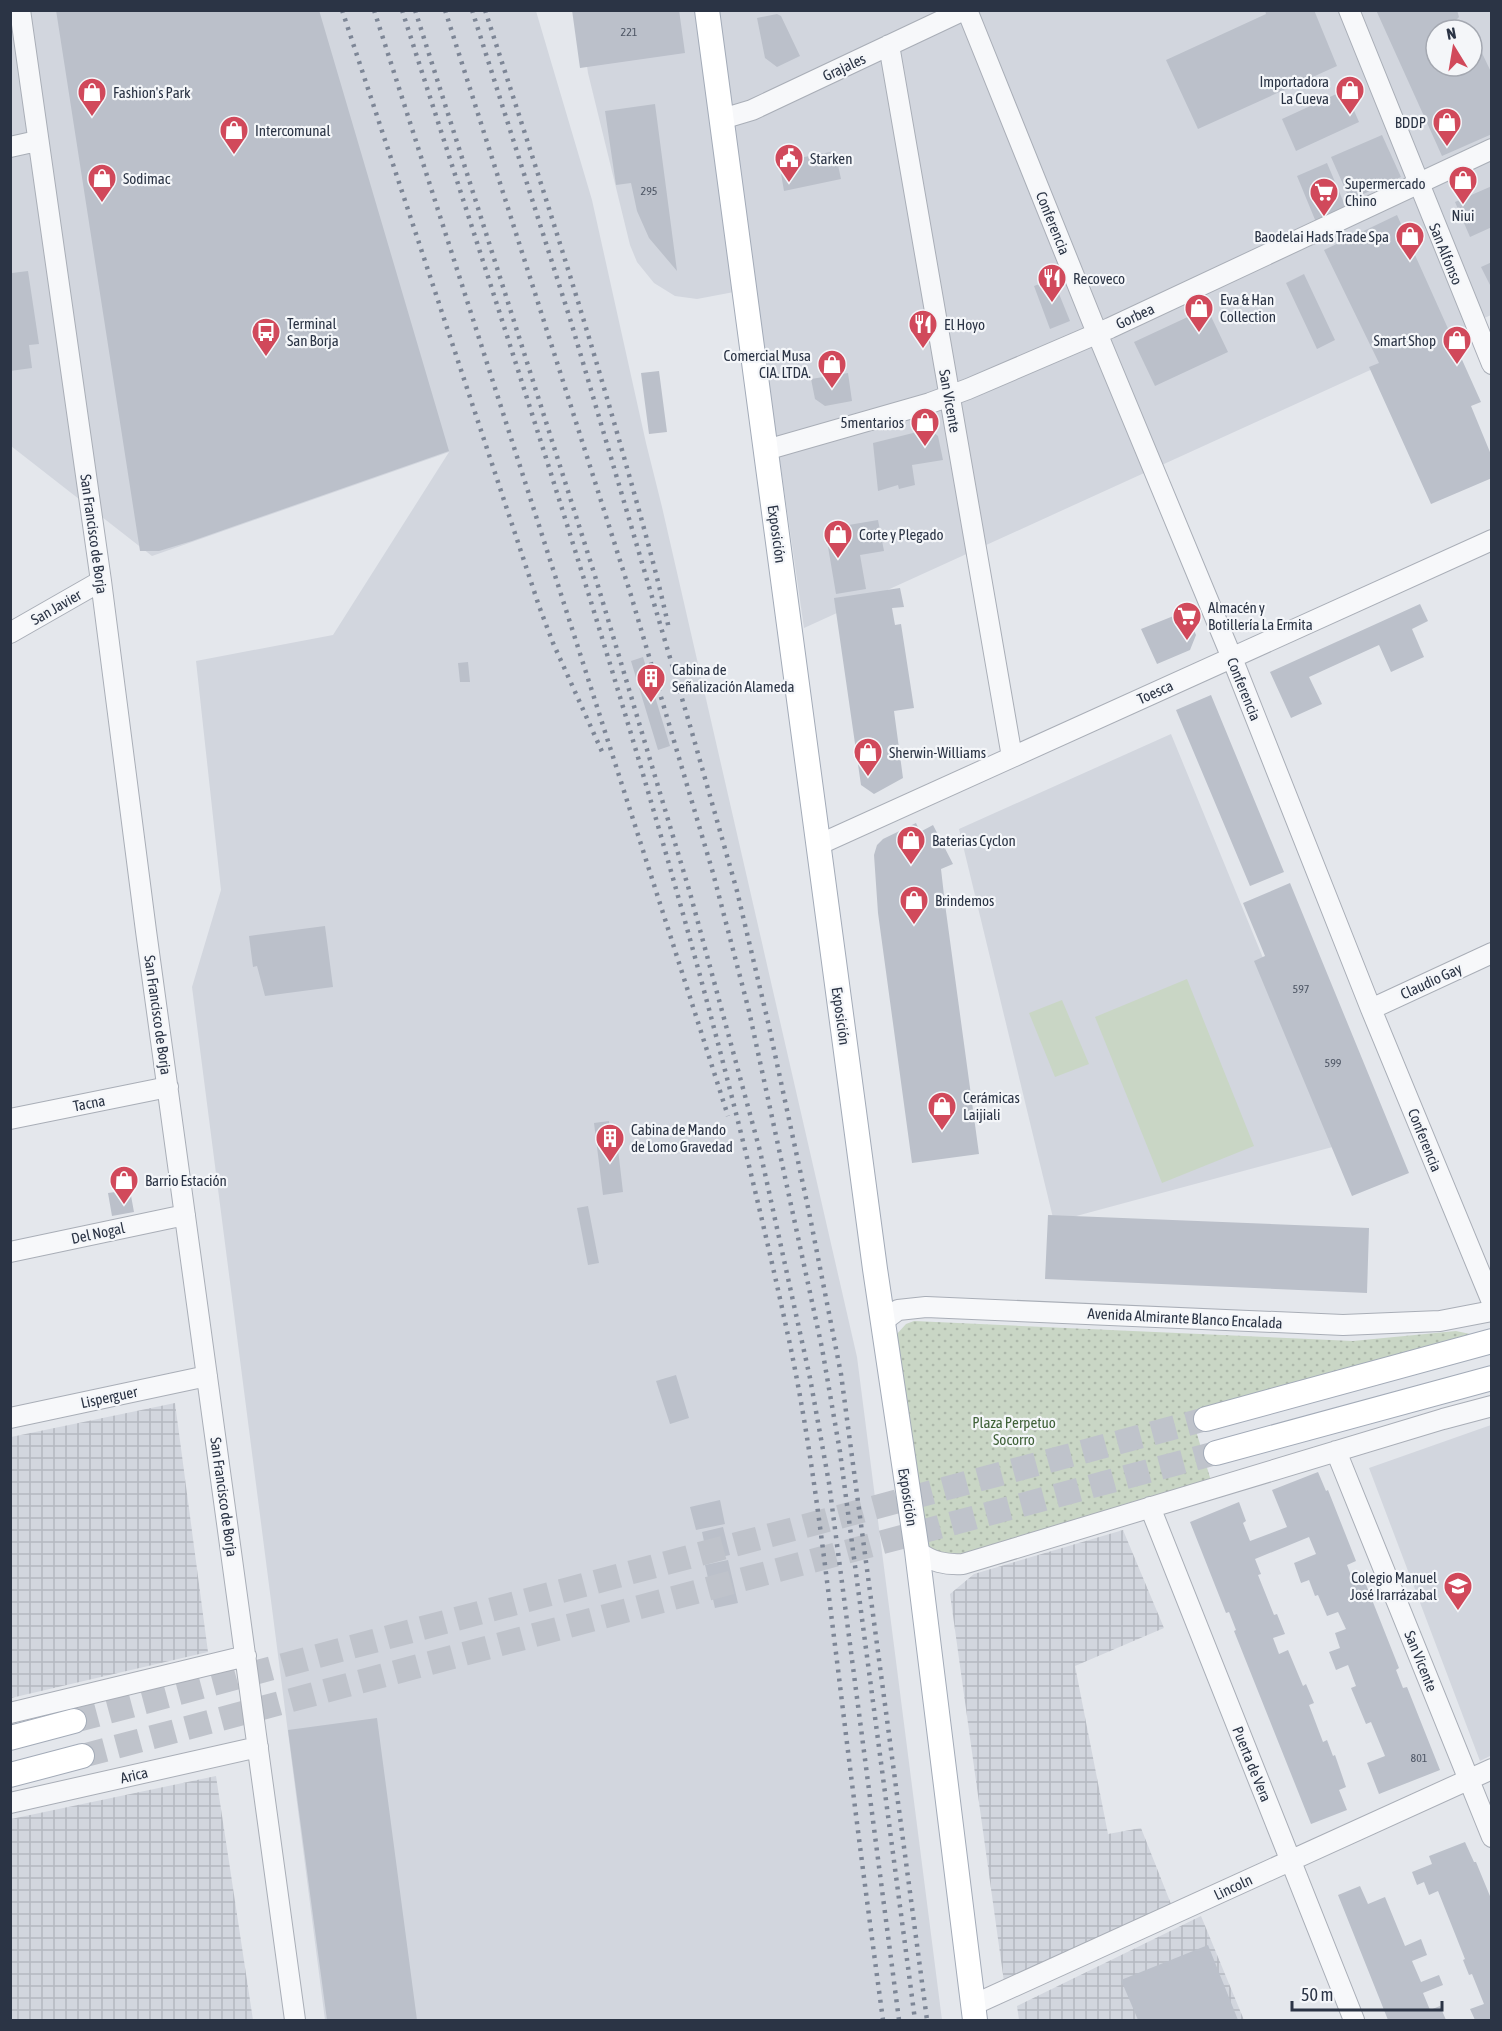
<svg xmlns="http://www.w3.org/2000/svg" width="1502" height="2031" font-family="'Asap Condensed',sans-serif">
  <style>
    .built { fill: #d2d6de; fill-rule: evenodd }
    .industrial { fill: url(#industrial-grid) }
    .green { fill: #c9d6c5 }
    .park { fill: url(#park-dots) }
    .building { fill: #bbc0ca }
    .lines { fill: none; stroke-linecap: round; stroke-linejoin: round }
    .major-tunnel { stroke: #bfc3cb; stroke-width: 24; stroke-dasharray: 24 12; stroke-linecap: butt }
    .minor-casing { stroke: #a9aeb7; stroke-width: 22 }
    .major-casing { stroke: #a3abb8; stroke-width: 26 }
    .minor { stroke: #f7f8fa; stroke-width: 20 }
    .major { stroke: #fff; stroke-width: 24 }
    .rail { stroke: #7d8696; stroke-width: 4.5; stroke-dasharray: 3 6; stroke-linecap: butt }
    .labels { text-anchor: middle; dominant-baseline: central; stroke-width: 4.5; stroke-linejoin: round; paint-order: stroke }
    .number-label { font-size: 12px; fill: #4f5766 }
    .street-label { font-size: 15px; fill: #2b3445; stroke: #f4f6f9 }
    .poi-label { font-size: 15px; fill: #2b3445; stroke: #f4f6f9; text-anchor: start }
    .park-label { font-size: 15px; fill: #3f6138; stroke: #f4f6f9 }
  </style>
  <defs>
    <pattern id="industrial-grid" width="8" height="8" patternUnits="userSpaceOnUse" patternTransform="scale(1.5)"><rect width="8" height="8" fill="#d2d6de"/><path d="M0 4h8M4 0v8" fill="none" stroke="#b4b8c0"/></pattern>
    <pattern id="park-dots" width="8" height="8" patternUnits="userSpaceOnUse" patternTransform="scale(1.5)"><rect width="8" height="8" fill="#c9d6c5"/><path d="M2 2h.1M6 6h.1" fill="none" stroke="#adb8ab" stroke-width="1.8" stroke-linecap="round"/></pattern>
  </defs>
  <rect width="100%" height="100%" fill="#e4e7ec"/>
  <!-- built -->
  <path class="built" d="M10,11H536L592,200L646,443L662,507L857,1357L942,2020H325L192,987L221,890L196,661L333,635L449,452L152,556L11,446Z
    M579,11H1491V315L804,628L755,288L697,299L675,296L654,283L637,262L630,245L588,73ZM1436,30H1472V66H1436Z
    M1171,734L1340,1145L1054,1222L959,829Z
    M1491,1425L1492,1755L1480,1761L1369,1468Z"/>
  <!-- industrial -->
  <path class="industrial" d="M175,1403L208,1652L11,1698V1437Z
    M1123,1530L1164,1628L1075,1666L1108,1834L1141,1828L1171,1904L1004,1982L950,1594L974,1574Z
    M216,1776L253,2020H11V1819Z
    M1201,1916L1244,2020H1019L1017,2006Z"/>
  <!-- green -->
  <path class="green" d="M1187,979L1254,1146L1162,1183L1095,1017Z
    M1062,1000L1089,1064L1055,1077L1029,1013Z"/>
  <!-- park -->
  <path class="park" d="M914,1321L1353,1341L1456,1331L1470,1334L1191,1414L1211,1481L953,1560L929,1548L896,1335L906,1324Z"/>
  <!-- building -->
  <path class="building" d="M56,10H319L449,451L192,541L159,551H140Z
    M572,10H679L685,53L580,68Z
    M1265,10H1314L1337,66L1198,129L1166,60L1266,14Z
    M1376,10H1457L1459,17L1456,20L1461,30H1436V66H1472V55L1481,51L1492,74V134L1442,156Z
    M777,14L781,16L800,56L777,67L765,58L757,18Z
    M1345,90L1359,122L1296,151L1282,119Z
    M655,104L677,271L649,238L637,211L631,183L616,185L605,111Z
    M1382,135L1401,177L1350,200L1331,157Z
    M835,151L841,179L784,191L779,162Z
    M1327,163L1349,215L1318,227L1297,176Z
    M1492,186V227L1470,237L1455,202Z
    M1397,215L1481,402L1471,406L1492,457V478L1431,504L1369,367L1379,363L1324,250Z
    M1492,262V289L1481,267Z
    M10,269L12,273L28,271L39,344L29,345L32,368L10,371Z
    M1304,274L1335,340L1317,349L1286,283Z
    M1053,279L1070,321L1050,329L1034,286Z
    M1207,308L1228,352L1155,386L1134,342Z
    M659,371L667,432L649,434L641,373Z
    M848,373L852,401L825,406L815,399L811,379Z
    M929,429L938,436L943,460L912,465L915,485L899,489L898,485L878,491L873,443Z
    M878,520L884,551L860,555L866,589L836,594L825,529Z
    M900,588L904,607L892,608L895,625L901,624L914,708L894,711L903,778L874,794L861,785L834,598Z
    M1420,604L1428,621L1412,629L1424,657L1391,672L1379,645L1309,677L1322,704L1291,718L1270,672Z
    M1186,611L1196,635L1190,650L1157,664L1141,629Z
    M643,657L670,746L658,750L631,661Z
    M468,662L470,682H460L458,663Z
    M1211,695L1284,872L1250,886L1176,710Z
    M916,823L920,832L933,825L953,864L941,869L945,904L979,1154L912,1163L878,913L874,855L877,845L883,839Z
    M1290,883L1409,1173L1352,1196L1254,961L1265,956L1243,903Z
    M325,926L333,987L265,996L257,966L253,967L249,936Z
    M609,1121L610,1133L616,1132L623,1192L603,1195L594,1123Z
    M130,1190L134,1212L112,1216L108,1193Z
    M588,1206L599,1263L588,1265L577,1208Z
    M1048,1215L1369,1228L1367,1293L1045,1279Z
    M676,1375L689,1418L670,1424L656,1381Z
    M1318,1472L1326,1491L1328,1490L1356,1561L1347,1565L1353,1581L1363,1577L1399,1668L1396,1670L1403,1688L1407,1687L1440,1770L1379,1794L1367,1763L1385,1756L1371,1722L1366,1724L1351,1688L1356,1686L1348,1665L1336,1670L1329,1652L1340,1648L1335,1633L1346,1629L1338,1612L1327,1616L1318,1595L1315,1596L1309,1580L1301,1583L1294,1563L1316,1554L1309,1537L1255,1559L1261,1574L1258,1575L1274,1615L1277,1614L1285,1634L1273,1638L1279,1654L1288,1650L1303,1686L1306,1684L1314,1703L1309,1705L1323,1742L1327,1740L1333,1756L1335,1755L1346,1787L1339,1790L1347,1810L1311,1824L1234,1631L1236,1630L1229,1612L1226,1613L1190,1522L1239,1502L1246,1521L1243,1523L1250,1541L1287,1527L1272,1490Z
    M720,1500L725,1524L696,1530L690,1507Z
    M723,1527L730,1555L708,1560L702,1532Z
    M728,1560L738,1603L715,1608L705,1565Z
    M377,1718L417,2020H327L288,1730Z
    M1465,1842L1474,1862H1476L1492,1901V2020H1475L1470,2009L1484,2004L1472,1974L1469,1975L1463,1960L1465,1959L1438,1891L1429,1895L1424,1882L1417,1885L1412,1872L1432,1864L1429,1856Z
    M1360,1886L1368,1904L1385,1897L1405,1946L1421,1939L1427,1955L1412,1961L1421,1982L1439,1975L1443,1985L1423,1993L1430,2010L1440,2006L1446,2020H1388L1338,1895Z
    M1208,1945L1238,2020H1138L1121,1980Z"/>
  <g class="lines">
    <!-- major-tunnel -->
    <path class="major-tunnel" d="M74,1721L1206,1419
      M82,1756L1216,1453"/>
    <!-- minor casing -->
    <g class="minor-casing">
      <path id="minor" d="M20,10L101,581L146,931L295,2020
        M967,10L1097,333L1232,658L1371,1009L1492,1302
        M1349,10L1492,364
        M889,45L1012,757
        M722,119L752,110L964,10
        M10,147L37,141
        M766,450L930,403L968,389L1110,328L1492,149
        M10,633L101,581
        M818,845L1492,540
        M1371,1009L1492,953
        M10,1119L168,1087
        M10,1252L185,1215
        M882,1322L898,1310L926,1307L1343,1325L1440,1321L1492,1311
        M10,1418L207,1376
        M1336,1451L1492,1837
        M1150,1507L1354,2020
        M917,1551C932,1562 945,1565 963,1564L1443,1419L1492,1406
        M10,1713L246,1656
        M10,1803L258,1747
        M973,2005L1492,1769"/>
    </g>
    <!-- major casing -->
    <g class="major-casing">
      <path id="major" d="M707,10L875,1269L917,1551L975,2020
        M1206,1419L1492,1341
        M1216,1453L1492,1378
        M10,1738L74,1721
        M10,1775L82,1756"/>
    </g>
    <!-- minor -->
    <use href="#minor" class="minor"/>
    <!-- major -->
    <use href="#major" class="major"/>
    <!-- rail -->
    <path class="rail" d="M342,10L539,606L553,643L604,756
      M374,10L728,1116
      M402,10C543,450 692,888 789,1340C812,1448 824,1559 838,1669C852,1786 867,1903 883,2020
      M415,10L595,576L690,893L760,1151L810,1378L829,1483L899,2020
      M445,10L630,592L713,873L749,1011L822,1348L840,1452L915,2020
      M472,10L571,322L691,729L737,891L768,1022L809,1212L841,1374L927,2020
      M485,10C531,152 577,293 618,436C636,500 655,564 669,629"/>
  </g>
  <!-- icons -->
  <defs>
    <g id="shop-pin" transform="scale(1.5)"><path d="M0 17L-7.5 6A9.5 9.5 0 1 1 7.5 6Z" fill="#d1495b" stroke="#f4f6f9"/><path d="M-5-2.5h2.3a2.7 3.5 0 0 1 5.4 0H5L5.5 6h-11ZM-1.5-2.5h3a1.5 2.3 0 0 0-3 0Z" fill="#fff"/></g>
    <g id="civic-pin" transform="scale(1.5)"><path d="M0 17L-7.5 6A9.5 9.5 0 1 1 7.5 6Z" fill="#d1495b" stroke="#f4f6f9"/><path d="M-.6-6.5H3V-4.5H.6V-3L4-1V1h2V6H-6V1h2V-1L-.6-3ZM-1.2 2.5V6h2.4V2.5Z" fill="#fff"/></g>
    <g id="supermarket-pin" transform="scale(1.5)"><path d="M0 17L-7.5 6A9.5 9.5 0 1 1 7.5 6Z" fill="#d1495b" stroke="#f4f6f9"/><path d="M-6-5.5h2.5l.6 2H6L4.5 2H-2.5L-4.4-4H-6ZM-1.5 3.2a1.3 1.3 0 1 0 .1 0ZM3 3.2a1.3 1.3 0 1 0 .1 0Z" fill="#fff"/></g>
    <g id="restaurant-pin" transform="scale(1.5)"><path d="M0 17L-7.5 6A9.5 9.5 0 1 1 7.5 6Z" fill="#d1495b" stroke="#f4f6f9"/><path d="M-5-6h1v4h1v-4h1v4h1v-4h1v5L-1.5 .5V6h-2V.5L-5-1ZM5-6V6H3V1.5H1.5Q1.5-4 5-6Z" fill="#fff"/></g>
    <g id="bus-pin" transform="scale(1.5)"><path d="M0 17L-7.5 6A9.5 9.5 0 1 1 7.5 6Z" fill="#d1495b" stroke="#f4f6f9"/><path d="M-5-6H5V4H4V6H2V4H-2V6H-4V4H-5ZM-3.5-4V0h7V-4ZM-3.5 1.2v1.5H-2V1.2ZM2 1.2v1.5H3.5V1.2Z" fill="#fff"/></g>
    <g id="building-pin" transform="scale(1.5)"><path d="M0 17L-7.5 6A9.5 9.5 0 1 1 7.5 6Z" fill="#d1495b" stroke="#f4f6f9"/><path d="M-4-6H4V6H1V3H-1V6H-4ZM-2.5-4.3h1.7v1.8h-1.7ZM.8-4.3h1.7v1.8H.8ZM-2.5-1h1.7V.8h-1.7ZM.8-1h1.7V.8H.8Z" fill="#fff"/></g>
    <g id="school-pin" transform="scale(1.5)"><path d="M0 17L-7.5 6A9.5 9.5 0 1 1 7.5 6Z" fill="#d1495b" stroke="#f4f6f9"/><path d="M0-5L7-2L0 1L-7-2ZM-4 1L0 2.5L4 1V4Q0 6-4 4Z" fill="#fff"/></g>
  </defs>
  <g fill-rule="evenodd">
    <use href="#shop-pin" x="1350" y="90"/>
    <use href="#shop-pin" x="92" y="92"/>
    <use href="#shop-pin" x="1447" y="122"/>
    <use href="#shop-pin" x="234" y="130"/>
    <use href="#civic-pin" x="789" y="158"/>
    <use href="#shop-pin" x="102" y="178"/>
    <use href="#shop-pin" x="1463" y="180"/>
    <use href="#supermarket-pin" x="1324" y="192"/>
    <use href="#shop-pin" x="1410" y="236"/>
    <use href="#restaurant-pin" x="1052" y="278"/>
    <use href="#shop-pin" x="1199" y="308"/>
    <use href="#restaurant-pin" x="923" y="324"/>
    <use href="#bus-pin" x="266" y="332"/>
    <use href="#shop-pin" x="1457" y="340"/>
    <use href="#shop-pin" x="832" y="364"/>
    <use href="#shop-pin" x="925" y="422"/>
    <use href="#shop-pin" x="838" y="534"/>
    <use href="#supermarket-pin" x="1187" y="616"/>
    <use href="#building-pin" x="651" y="678"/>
    <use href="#shop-pin" x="868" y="752"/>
    <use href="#shop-pin" x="911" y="840"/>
    <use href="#shop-pin" x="914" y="900"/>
    <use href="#shop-pin" x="942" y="1106"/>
    <use href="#building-pin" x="610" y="1138"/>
    <use href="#shop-pin" x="124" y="1180"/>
    <use href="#school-pin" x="1458" y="1586"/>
  </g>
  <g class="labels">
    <!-- number labels -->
    <g class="number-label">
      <text x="629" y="32">221</text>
      <text x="649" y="191">295</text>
      <text x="1301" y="989">597</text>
      <text x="1333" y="1063">599</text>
      <text x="1419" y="1758">801</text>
    </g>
    <!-- street labels -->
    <g class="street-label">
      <text transform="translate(844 67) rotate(-25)">Grajales</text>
      <text transform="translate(1053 223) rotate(68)">Conferencia</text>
      <text transform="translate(1446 254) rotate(68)">San Alfonso</text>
      <text transform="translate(1135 316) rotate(-25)">Gorbea</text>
      <text transform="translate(950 401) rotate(80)">San Vicente</text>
      <text transform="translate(94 534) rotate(82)">San Francisco de Borja</text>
      <text transform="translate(777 534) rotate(82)">Exposición</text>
      <text transform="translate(56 607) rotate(-30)">San Javier</text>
      <text transform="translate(1244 689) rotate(68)">Conferencia</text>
      <text transform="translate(1155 692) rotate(-24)">Toesca</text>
      <text transform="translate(1431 981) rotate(-25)">Claudio Gay</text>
      <text transform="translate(158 1015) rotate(82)">San Francisco de Borja</text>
      <text transform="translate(841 1016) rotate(82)">Exposición</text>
      <text transform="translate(89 1103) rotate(-11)">Tacna</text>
      <text transform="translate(1425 1140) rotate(68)">Conferencia</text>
      <text transform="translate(98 1233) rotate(-12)">Del Nogal</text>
      <text transform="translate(1185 1318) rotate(3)">Avenida Almirante Blanco Encalada</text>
      <text transform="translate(109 1397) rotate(-12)">Lisperguer</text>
      <text transform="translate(224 1497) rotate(82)">San Francisco de Borja</text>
      <text transform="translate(908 1497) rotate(81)">Exposición</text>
      <text transform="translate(1421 1661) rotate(68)">San Vicente</text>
      <text transform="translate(1252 1764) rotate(68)">Puerta de Vera</text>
      <text transform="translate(134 1775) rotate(-13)">Arica</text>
      <text transform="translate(1233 1887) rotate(-25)">Lincoln</text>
    </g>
    <!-- poi labels -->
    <g class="poi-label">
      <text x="1329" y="81" text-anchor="end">Importadora<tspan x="1329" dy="17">La Cueva</tspan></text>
      <text x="113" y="92">Fashion's Park</text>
      <text x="1426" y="122" text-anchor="end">BDDP</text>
      <text x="255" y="130">Intercomunal</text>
      <text x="810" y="158">Starken</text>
      <text x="123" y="178">Sodimac</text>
      <text x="1345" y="183">Supermercado<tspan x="1345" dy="17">Chino</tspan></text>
      <text x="1463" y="215" text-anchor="middle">Niui</text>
      <text x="1389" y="236" text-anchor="end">Baodelai Hads Trade Spa</text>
      <text x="1073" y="278">Recoveco</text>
      <text x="1220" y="299">Eva &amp; Han<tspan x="1220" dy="17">Collection</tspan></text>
      <text x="287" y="323">Terminal<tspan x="287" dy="17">San Borja</tspan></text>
      <text x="944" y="324">El Hoyo</text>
      <text x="1436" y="340" text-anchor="end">Smart Shop</text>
      <text x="811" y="355" text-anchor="end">Comercial Musa<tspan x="811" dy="17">CIA. LTDA.</tspan></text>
      <text x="904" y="422" text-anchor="end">5mentarios</text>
      <text x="859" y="534">Corte y Plegado</text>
      <text x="1208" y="607">Almacén y<tspan x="1208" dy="17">Botillería La Ermita</tspan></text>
      <text x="672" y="669">Cabina de<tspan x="672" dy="17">Señalización Alameda</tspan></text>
      <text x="889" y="752">Sherwin-Williams</text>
      <text x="932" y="840">Baterias Cyclon</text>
      <text x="935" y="900">Brindemos</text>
      <text x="963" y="1097">Cerámicas<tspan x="963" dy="17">Laijiali</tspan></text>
      <text x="631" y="1129">Cabina de Mando<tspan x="631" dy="17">de Lomo Gravedad</tspan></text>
      <text x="145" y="1180">Barrio Estación</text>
      <text x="1437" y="1577" text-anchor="end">Colegio Manuel<tspan x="1437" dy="17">José Irarrázabal</tspan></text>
    </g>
    <!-- park labels -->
    <g class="park-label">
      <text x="1014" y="1422">Plaza Perpetuo<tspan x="1014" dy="17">Socorro</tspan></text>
    </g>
  </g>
  <!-- border -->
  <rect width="1502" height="2031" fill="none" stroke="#2b3445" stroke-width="24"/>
  <!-- north arrow -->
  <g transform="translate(1454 48) rotate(349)"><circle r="28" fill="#f4f6f9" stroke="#a4a8b1" stroke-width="1.5"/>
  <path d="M0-4.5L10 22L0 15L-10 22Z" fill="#d1495b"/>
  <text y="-9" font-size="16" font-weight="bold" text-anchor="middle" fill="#2b3445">N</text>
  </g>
  <!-- scale -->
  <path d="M1292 2001v9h150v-9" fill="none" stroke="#2b3445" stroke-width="3"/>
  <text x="1301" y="2001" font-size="18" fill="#2b3445" stroke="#f4f6f9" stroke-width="4.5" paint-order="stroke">50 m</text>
</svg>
